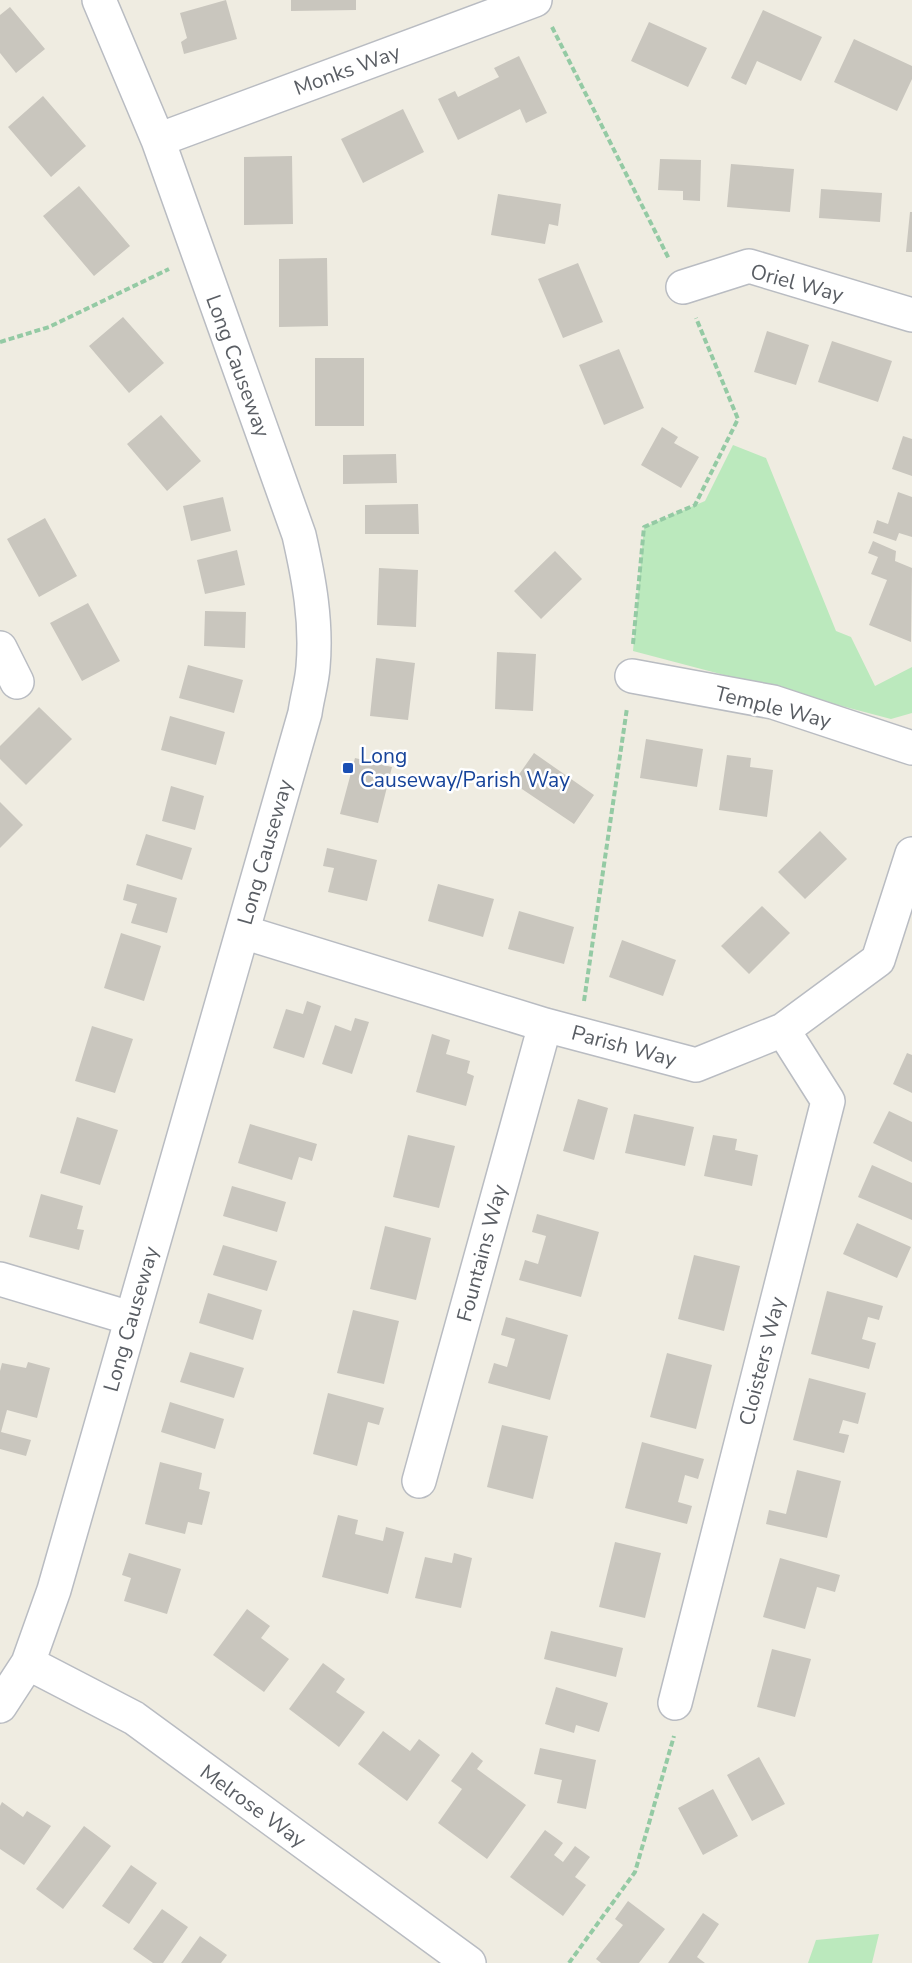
<svg xmlns="http://www.w3.org/2000/svg" width="912" height="1963" font-family="'Nunito Sans',sans-serif">
  <style>
    .green { fill: #bbe9bd }
    .building { fill: #c9c6be }
    .lines { fill: none; stroke-linecap: round; stroke-linejoin: round }
    .minor-casing { stroke: #b9bcc2; stroke-width: 36 }
    .path { stroke: #94caa4; stroke-width: 4; stroke-dasharray: 6 3; stroke-linecap: butt }
    .minor { stroke: #fff; stroke-width: 33 }
    .transit-dot { fill: #1a4fb4; stroke: #fff; stroke-width: 2 }
    .labels { text-anchor: middle; dominant-baseline: central; stroke-width: 5; stroke-linejoin: round; paint-order: stroke }
    .street-label { font-size: 21px; fill: #5a5e64; stroke: #fff }
    .transit-label { font-size: 21px; fill: #164399; stroke: #fff; text-anchor: start }
  </style>
  <rect width="100%" height="100%" fill="#efece1"/>
  <!-- green -->
  <path class="green" d="M733,445L766,458L836,631L851,637L875,686L912,667V713L891,719L633,651L644,527L705,501Z
    M879,1934L872,1963H808L816,1940Z"/>
  <!-- building -->
  <path class="building" d="M226,0L237,39L184,54L181,42L187,38L180,13Z
    M291,0H356V10L291,11Z
    M10,7L45,49L16,73L0,53V15Z
    M763,10L822,37L801,81L757,61L746,85L731,78Z
    M649,22L707,48L688,87L631,61Z
    M854,39L912,66V79L897,111L834,82Z
    M519,56L547,113L526,123L520,109L458,140L438,99L455,91L458,97L499,77L494,68Z
    M43,96L86,146L51,177L8,127Z
    M403,109L424,152L363,183L341,139Z
    M292,156L293,224L244,225V157Z
    M660,159L701,160L700,201L683,200V191L658,190Z
    M731,164L794,169L790,212L727,207Z
    M79,186L130,246L94,276L43,216Z
    M821,189L882,193L880,222L819,218Z
    M498,194L561,204L558,226L549,224L545,244L491,235Z
    M910,212H912V252H906Z
    M327,258L328,326L279,327V259Z
    M578,263L603,322L563,338L538,279Z
    M123,317L164,363L129,393L89,346Z
    M767,331L809,345L796,385L754,372Z
    M832,341L892,361L878,402L818,382Z
    M619,349L644,408L604,425L579,365Z
    M315,358H364V426H315Z
    M161,415L201,461L167,491L127,444Z
    M662,427L678,437L674,443L699,457L681,488L641,465Z
    M903,436L912,439V476L892,469Z
    M396,454L397,483L343,484V455Z
    M898,492L912,497V537L899,533L896,541L873,533L877,520L888,524Z
    M223,497L231,531L191,541L183,506Z
    M418,504L419,534H365V505Z
    M45,518L77,576L39,597L7,539Z
    M873,541L896,551L895,561L912,568L911,642L869,625L887,580L871,574L878,557L868,553Z
    M237,550L245,585L205,594L197,560Z
    M555,551L582,579L541,619L514,591Z
    M379,568L418,570L416,627L377,625Z
    M88,603L120,661L82,681L50,623Z
    M205,611L246,612L245,648L204,646Z
    M497,652L536,654L533,711L495,709Z
    M376,658L415,663L408,720L370,716Z
    M188,665L243,680L234,713L179,698Z
    M39,707L72,739L26,785L0,759V746Z
    M170,716L225,732L216,765L161,750Z
    M646,739L703,749L697,787L640,778Z
    M534,753L594,795L574,824L513,783Z
    M727,755L751,758L750,767L773,770L767,817L719,810Z
    M355,758L392,767L378,823L340,814Z
    M171,786L204,796L195,830L162,821Z
    M0,802L23,825L0,848Z
    M820,831L847,859L805,899L778,872Z
    M146,834L192,848L182,880L136,865Z
    M327,848L377,860L367,901L328,892L334,868L323,866Z
    M127,884L177,898L167,933L131,923L137,904L123,900Z
    M438,884L494,899L483,937L428,921Z
    M762,906L790,933L749,974L721,946Z
    M519,911L574,927L564,964L508,949Z
    M121,933L161,946L144,1001L104,988Z
    M622,940L676,960L663,996L609,977Z
    M307,1001L321,1006L304,1058L273,1048L286,1009L303,1014Z
    M355,1018L369,1022L352,1074L322,1064L335,1025L351,1031Z
    M92,1026L133,1039L115,1093L75,1081Z
    M432,1034L450,1040L446,1054L470,1061L467,1073L474,1076L466,1106L416,1092Z
    M907,1053L912,1055V1093L893,1084Z
    M578,1099L608,1108L594,1160L563,1151Z
    M889,1111L912,1122V1162L873,1143Z
    M634,1114L694,1127L685,1166L625,1153Z
    M77,1117L118,1130L100,1185L60,1173Z
    M250,1124L317,1144L312,1161L299,1157L292,1180L238,1163Z
    M408,1135L455,1146L439,1208L393,1197Z
    M713,1135L737,1139L735,1150L758,1155L752,1186L704,1176Z
    M872,1165L912,1183V1220L858,1197Z
    M232,1186L286,1202L277,1232L223,1216Z
    M41,1194L83,1206L77,1229L84,1230L79,1250L29,1237Z
    M537,1214L599,1232L581,1297L519,1280L525,1260L538,1264L546,1236L532,1232Z
    M857,1223L911,1247L897,1278L843,1254Z
    M385,1226L431,1238L416,1300L370,1289Z
    M223,1245L277,1261L267,1291L213,1275Z
    M694,1255L740,1266L724,1331L678,1319Z
    M827,1291L883,1306L879,1320L868,1317L862,1339L876,1343L869,1369L811,1354Z
    M208,1293L262,1310L253,1340L199,1323Z
    M353,1310L399,1321L384,1384L337,1373Z
    M506,1317L568,1335L550,1400L488,1383L494,1363L507,1367L515,1339L501,1335Z
    M190,1352L244,1368L234,1398L180,1382Z
    M667,1353L712,1365L696,1429L650,1417Z
    M28,1362L50,1368L37,1418L7,1410L1,1432L31,1440L26,1456L0,1449V1371L2,1363L26,1368Z
    M809,1378L866,1393L858,1424L843,1420L839,1433L849,1435L844,1453L793,1440Z
    M328,1393L384,1408L379,1425L368,1422L357,1466L313,1454Z
    M170,1402L224,1419L215,1449L161,1432Z
    M502,1425L548,1436L533,1499L487,1487Z
    M642,1442L704,1459L698,1479L685,1475L678,1502L692,1506L687,1524L625,1508Z
    M160,1462L202,1473L199,1489L210,1492L202,1525L188,1522L185,1534L145,1524Z
    M797,1470L841,1481L827,1538L766,1524L769,1510L786,1514Z
    M338,1515L358,1520L355,1534L383,1541L386,1527L404,1532L388,1594L322,1577Z
    M615,1542L661,1553L645,1618L599,1607Z
    M129,1553L181,1569L167,1614L124,1601L131,1578L122,1575Z
    M454,1553L472,1558L461,1608L415,1598L425,1557L452,1563Z
    M780,1558L840,1575L835,1592L817,1587L805,1629L763,1617Z
    M247,1609L270,1626L261,1638L289,1659L264,1692L213,1655Z
    M551,1631L623,1648L616,1677L544,1659Z
    M772,1649L811,1659L795,1717L757,1707Z
    M323,1663L345,1679L336,1692L365,1712L339,1747L289,1709Z
    M556,1687L608,1703L599,1732L576,1725L574,1733L545,1724Z
    M383,1731L410,1751L419,1739L440,1755L407,1801L358,1764Z
    M540,1748L596,1760L586,1809L557,1803L562,1780L534,1774Z
    M472,1752L483,1761L477,1769L526,1805L487,1859L438,1823L462,1789L451,1781Z
    M759,1757L785,1804L752,1821L727,1775Z
    M713,1789L738,1836L703,1855L678,1808Z
    M2,1802L23,1817L27,1811L51,1826L24,1865L0,1849V1806Z
    M84,1826L111,1846L63,1909L36,1889Z
    M545,1830L563,1843L554,1855L563,1862L575,1846L590,1857L575,1877L586,1885L563,1916L510,1877Z
    M131,1865L157,1883L129,1924L102,1906Z
    M628,1901L665,1929L639,1963H601L596,1959L623,1925L615,1919Z
    M162,1909L188,1927L163,1963H153L133,1949Z
    M703,1913L719,1924L697,1957L705,1963H668Z
    M200,1936L227,1955L221,1963H181Z"/>
  <g class="lines">
    <!-- minor casing -->
    <g class="minor-casing">
      <path id="minor" d="M158,140L535,0
        M683,287L749,266L912,315
        M0,648L17,682
        M632,676L773,702L912,748
        M243,932L545,1025L696,1065L783,1030L878,960L912,854
        M0,1279L130,1318
        M419,1481L545,1025
        M28,1663L134,1718L469,1963
        M675,1703L828,1101L783,1030
        M0,1706L28,1663L54,1590L305,713C307,698 312,682 313,667C317,622 309,579 299,535L158,140L99,0"/>
    </g>
    <!-- path -->
    <path class="path" d="M552,27L669,259
      M0,342L49,327L169,269
      M633,644L644,527L695,505L738,419L696,318
      M584,1001L627,708
      M569,1963L635,1872L674,1736"/>
    <!-- minor -->
    <use href="#minor" class="minor"/>
  </g>
  <!-- markers -->
  <rect class="transit-dot" x="342" y="762" width="12" height="12" rx="3"/>
  <g class="labels">
    <!-- street labels -->
    <g class="street-label">
      <text transform="translate(347 70) rotate(-20)">Monks Way</text>
      <text transform="translate(797 283) rotate(15)">Oriel Way</text>
      <text transform="translate(238 366) rotate(70)">Long Causeway</text>
      <text transform="translate(773 707) rotate(14)">Temple Way</text>
      <text transform="translate(265 852) rotate(-74)">Long Causeway</text>
      <text transform="translate(624 1046) rotate(15)">Parish Way</text>
      <text transform="translate(482 1253) rotate(-75)">Fountains Way</text>
      <text transform="translate(131 1319) rotate(-74)">Long Causeway</text>
      <text transform="translate(762 1361) rotate(-76)">Cloisters Way</text>
      <text transform="translate(253 1806) rotate(36)">Melrose Way</text>
    </g>
    <!-- transit labels -->
    <g class="transit-label">
      <text x="360" y="756">Long<tspan x="360" dy="24">Causeway/Parish Way</tspan></text>
    </g>
  </g>
</svg>
